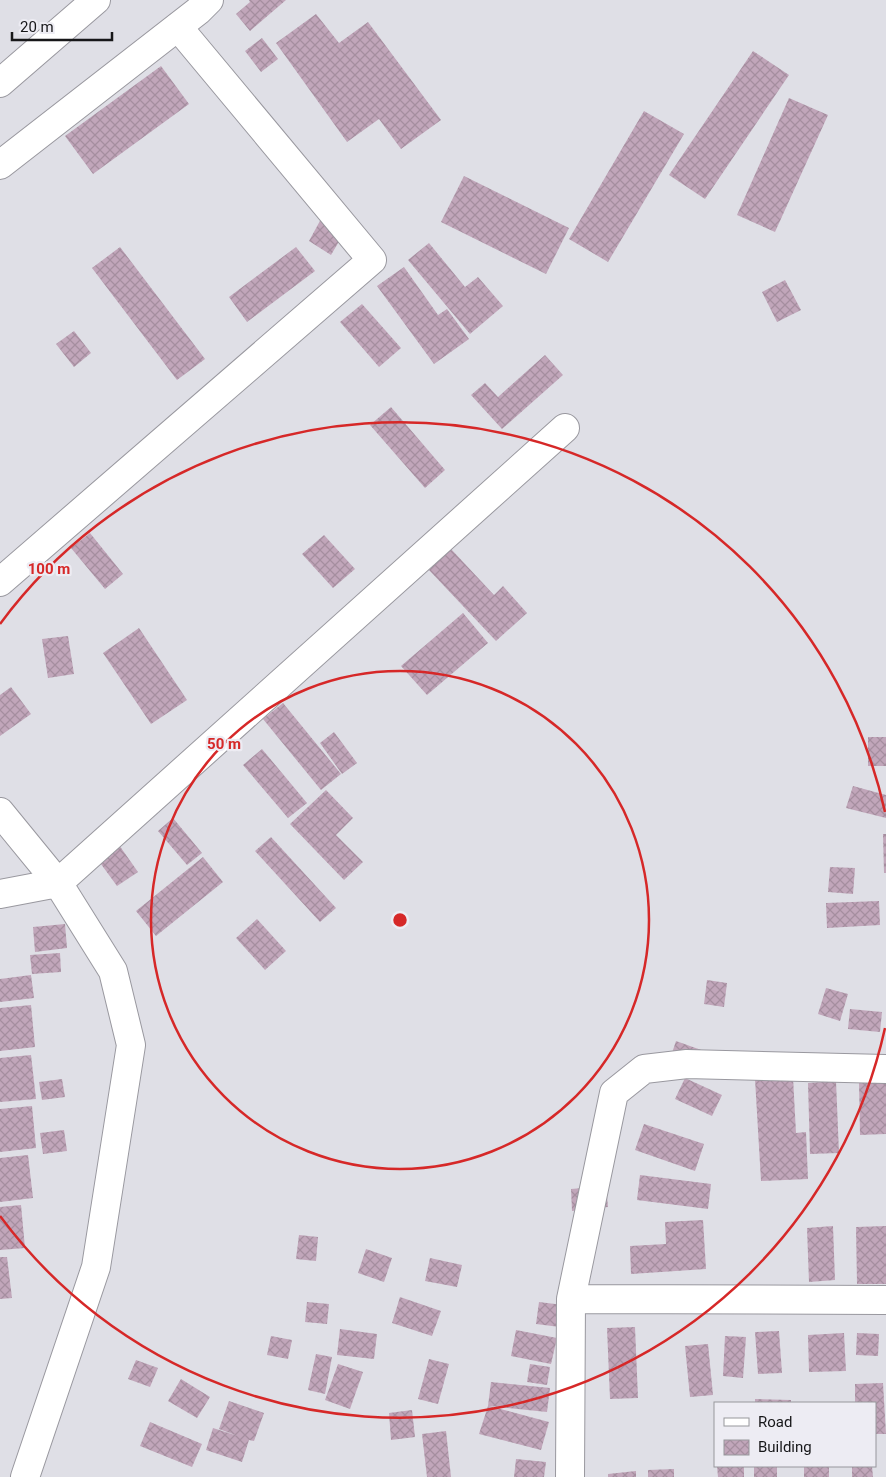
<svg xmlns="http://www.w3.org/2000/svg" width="886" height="1477" font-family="Roboto,sans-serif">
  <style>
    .building { fill: url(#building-cross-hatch) }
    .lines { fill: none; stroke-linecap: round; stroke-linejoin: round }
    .minor-casing { stroke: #99989f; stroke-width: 30 }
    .secondary-casing { stroke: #99989f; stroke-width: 30 }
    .minor { stroke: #fff; stroke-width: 28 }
    .secondary { stroke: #fff; stroke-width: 28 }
    .ring { fill: none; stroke: #d62828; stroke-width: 2.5 }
    .centre { fill: #d62828; stroke: #edecf3; stroke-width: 2.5 }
    .ring-label { font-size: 15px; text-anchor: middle; font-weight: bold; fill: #d62828; stroke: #edecf3; stroke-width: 4.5; stroke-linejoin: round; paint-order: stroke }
  </style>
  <defs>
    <pattern id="building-cross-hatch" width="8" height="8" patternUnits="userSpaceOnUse" patternTransform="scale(1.25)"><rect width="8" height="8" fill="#c1a6ba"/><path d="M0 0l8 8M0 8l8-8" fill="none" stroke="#a58e9f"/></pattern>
  </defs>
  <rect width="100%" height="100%" fill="#dfdfe6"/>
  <!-- building -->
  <path class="building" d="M249,0H286L250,31L236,14L250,2Z
    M316,14L339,43L368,22L441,120L401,149L379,119L347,142L276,43Z
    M262,38L278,59L261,72L245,51Z
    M753,51L789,75L705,199L669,175Z
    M161,66L189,104L93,174L65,136Z
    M789,98L828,115L775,232L737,215Z
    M644,111L684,134L608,262L569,239Z
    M464,176L569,228L546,274L441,222Z
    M321,219L344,233L331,255L309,241Z
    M429,243L465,287L478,277L503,306L470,334L408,260Z
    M120,247L205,359L177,380L92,268Z
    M296,247L315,271L247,322L229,297Z
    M404,267L438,315L447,309L469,339L434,364L377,286Z
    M785,280L801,310L777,322L762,292Z
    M362,304L401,348L379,367L340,322Z
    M74,331L91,353L74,367L56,344Z
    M545,355L563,375L502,429L471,395L485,383L498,397Z
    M391,407L445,470L425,488L370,425Z
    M90,533L123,574L105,589L71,548Z
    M324,535L355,569L333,588L302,554Z
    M451,549L494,595L503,586L527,613L496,641L429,570Z
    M463,613L488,643L427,695L401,666Z
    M139,628L187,700L151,724L103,653Z
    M68,636L74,674L48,678L42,639Z
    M11,687L31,714L0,736V695Z
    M283,703L341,774L321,790L263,719Z
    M334,732L357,763L342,774L320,743Z
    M868,737H886V766H868Z
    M262,749L307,803L288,818L243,765Z
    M853,786L886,795V818L846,808Z
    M326,790L353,818L336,835L363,862L344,880L290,824Z
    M173,818L202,853L187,865L158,831Z
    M883,834H886V873H884Z
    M271,837L336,908L320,922L255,851Z
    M119,845L138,872L117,886L98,860Z
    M203,857L223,882L156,936L136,911Z
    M830,867L855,868L853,894L828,892Z
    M879,901L880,925L827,928L826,903Z
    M257,919L286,951L265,970L236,938Z
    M65,924L67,948L35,952L33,927Z
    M60,953L61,972L32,974L30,955Z
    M31,975L34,998L0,1002V979Z
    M707,980L727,983L724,1007L704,1004Z
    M826,988L848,994L840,1021L818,1014Z
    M31,1005L35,1047L0,1051V1008Z
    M850,1009L882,1012L880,1032L848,1029Z
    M676,1041L704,1051L668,1065Z
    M31,1055L36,1099L0,1102V1058Z
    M793,1077L796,1133L806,1132L808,1179L761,1181L755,1079Z
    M685,1078L722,1095L712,1116L675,1099Z
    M62,1079L65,1097L42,1100L39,1082Z
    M836,1081L839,1153L810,1154L808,1083Z
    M886,1081V1134L860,1135L859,1082Z
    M32,1106L36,1148L0,1152V1109Z
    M644,1124L704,1144L695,1171L635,1150Z
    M64,1130L67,1151L43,1154L40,1133Z
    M28,1155L33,1198L0,1202V1158Z
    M640,1175L711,1184L708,1209L637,1200Z
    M606,1186L608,1207L572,1211L571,1189Z
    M21,1205L25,1248L0,1250V1207Z
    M703,1220L706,1269L631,1274L630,1246L666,1244L665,1222Z
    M833,1226L835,1280L809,1282L807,1228Z
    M886,1226V1284H857L856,1227Z
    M299,1235L318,1237L316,1261L296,1259Z
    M366,1249L392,1258L384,1282L358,1273Z
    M0,1257H7L12,1298L0,1299Z
    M430,1258L462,1265L457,1287L425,1281Z
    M400,1297L441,1311L432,1336L392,1323Z
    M307,1302L329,1304L327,1324L305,1322Z
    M539,1302L563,1305L560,1327L536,1324Z
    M635,1327L638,1398L610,1399L607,1328Z
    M340,1329L377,1334L374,1359L337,1355Z
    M516,1330L557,1338L551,1364L511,1356Z
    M779,1331L782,1373L758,1374L755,1332Z
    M844,1333L846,1371L809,1372L808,1335Z
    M857,1333L879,1334L878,1356L856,1355Z
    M271,1336L292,1340L288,1359L267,1355Z
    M725,1336L746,1337L743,1378L723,1376Z
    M708,1344L713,1395L690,1397L685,1346Z
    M316,1354L332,1357L325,1394L308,1390Z
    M429,1359L449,1364L438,1404L418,1399Z
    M136,1360L158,1368L150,1387L128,1379Z
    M338,1364L363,1372L350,1409L325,1400Z
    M530,1364L550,1367L547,1385L527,1382Z
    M181,1379L210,1397L197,1418L168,1401Z
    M491,1382L550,1388L547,1412L489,1406L549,1422L541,1450L479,1434L488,1406Z
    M883,1383L886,1434H875V1403H855V1384Z
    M755,1399L791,1400V1403H755Z
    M229,1401L264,1413L254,1441L249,1440L242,1462L206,1450L213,1428L238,1436L219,1429Z
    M412,1410L415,1437L391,1440L389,1413Z
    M150,1422L202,1444L192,1467L140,1446Z
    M446,1431L451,1477H427L422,1434Z
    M516,1459L546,1462L544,1477H514Z
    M717,1466H744V1477H718Z
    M754,1466H777V1477H754Z
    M804,1466H829V1477H804Z
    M852,1466H872L873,1477H852Z
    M674,1469V1477H648V1470Z
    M636,1471V1477H608V1474Z"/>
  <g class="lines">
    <!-- minor casing -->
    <g class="minor-casing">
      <path id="minor" d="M0,582L372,260L178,27
        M0,812L58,883L113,971L131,1045L96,1267L25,1477
        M0,894L58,883L565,428
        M571,1299L886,1300
        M570,1477L571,1299L614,1093L644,1069L687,1064L886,1069"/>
    </g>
    <!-- secondary casing -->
    <g class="secondary-casing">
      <path id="secondary" d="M0,83L96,0
        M0,165L198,11L209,0"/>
    </g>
    <!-- minor -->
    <use href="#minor" class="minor"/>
    <!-- secondary -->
    <use href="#secondary" class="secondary"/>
  </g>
  <!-- distance rings -->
  <g class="ring">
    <circle cx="400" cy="920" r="249"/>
    <path d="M885 1028A497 497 0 0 1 0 1216M0 624A497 497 0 0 1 885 812"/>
  </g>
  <circle cx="400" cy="920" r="8" class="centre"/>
  <g class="ring-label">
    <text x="49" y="574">100 m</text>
    <text x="224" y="749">50 m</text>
  </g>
  <!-- legend -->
  <rect x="714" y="1402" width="162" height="65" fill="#edecf3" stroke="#97979c"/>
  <rect x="724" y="1418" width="25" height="8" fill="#ffffff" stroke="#97979c"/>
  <text x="758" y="1427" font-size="15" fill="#171719">Road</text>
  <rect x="724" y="1440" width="25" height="15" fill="url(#building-cross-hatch)" stroke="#97979c"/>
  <text x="758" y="1452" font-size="15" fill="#171719">Building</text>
  <!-- scale -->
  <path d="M12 32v8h100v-8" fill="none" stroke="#171719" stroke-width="2.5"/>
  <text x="20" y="32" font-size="15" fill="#171719" stroke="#edecf3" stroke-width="4" paint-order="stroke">20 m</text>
</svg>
